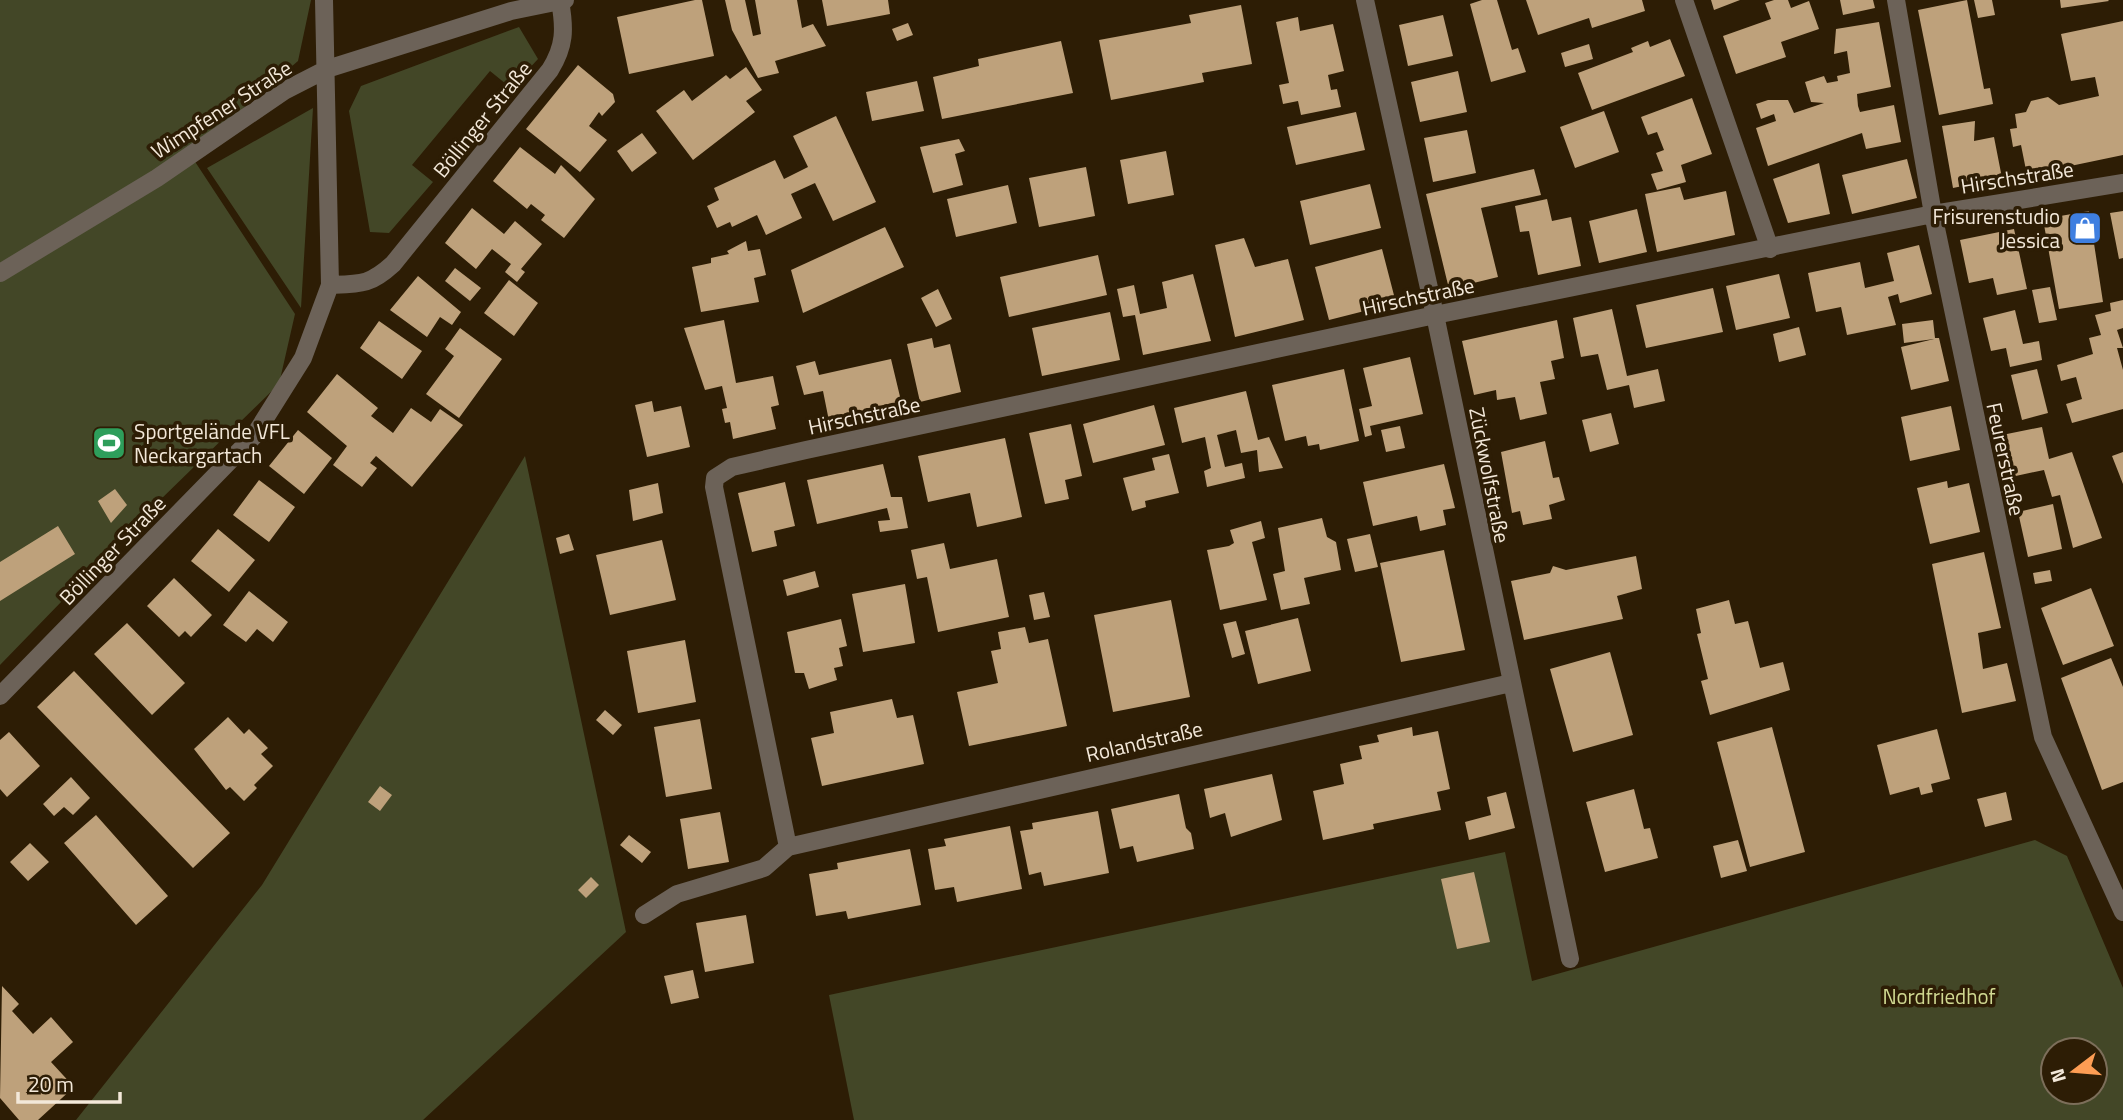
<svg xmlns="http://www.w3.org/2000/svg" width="2123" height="1120" font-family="'Titillium Web',sans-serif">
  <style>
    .green { fill: #434727; fill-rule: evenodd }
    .building { fill: #bea17b }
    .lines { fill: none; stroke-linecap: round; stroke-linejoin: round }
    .minor { stroke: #6c6258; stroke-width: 18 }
    .labels { text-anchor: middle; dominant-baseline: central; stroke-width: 7; stroke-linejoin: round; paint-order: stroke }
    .street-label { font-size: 21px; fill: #f3e8d9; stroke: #2d1d05 }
    .poi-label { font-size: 21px; fill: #f3e8d9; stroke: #2d1d05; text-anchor: end }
    .park-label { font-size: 21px; fill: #d0d891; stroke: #2d1d05 }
  </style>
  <rect width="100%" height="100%" fill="#2d1d05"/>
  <!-- green -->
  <path class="green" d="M0,0H311L298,61L190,154L295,314L279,384L158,502L0,665Z
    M519,27L538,59L511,88L490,71L412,165L433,182L389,233L370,232L349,111L361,86Z
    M313,108L301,308L207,168Z
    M525,456L626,932L423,1120H76L262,885Z
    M2035,840L2067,856L2123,988V1120H854L829,995L1505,852L1532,981ZM2053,1050H2095V1092H2053Z"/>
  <!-- building -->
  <path class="building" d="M695,0H702L714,56L629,74L617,17Z
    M725,0H745L753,36L761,34L755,0H797L802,28L813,24L826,46L775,61L779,73L758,78L732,30Z
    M822,0H888L890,14L827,26Z
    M1482,0H1497L1512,50L1518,48L1526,72L1491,82L1470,4Z
    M1526,0H1642L1645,11L1592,28L1589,18L1538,35Z
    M1711,0H1740L1714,10Z
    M1774,0H1788L1791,8L1809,1L1819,29L1781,42L1786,57L1736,74L1723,36L1771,19L1765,3Z
    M1840,0H1873L1875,8L1843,15Z
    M1967,0L1984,89L1990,88L1993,104L1939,115L1918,10Z
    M1974,0H1992L1995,15L1978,18Z
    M2060,0H2108L2109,1L2061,8Z
    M1241,5L1252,64L1202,73L1204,82L1111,100L1099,40L1191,23L1189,15Z
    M1443,15L1453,56L1408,66L1399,25Z
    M1298,17L1300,31L1333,24L1344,71L1328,75L1331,90L1337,89L1341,107L1301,115L1298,101L1283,104L1279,85L1289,83L1276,22Z
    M2123,21V155L2027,175L2021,145L2013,147L2010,129L2017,128L2015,114L2026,112L2031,101L2048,97L2059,105L2099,96L2095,77L2071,81L2061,34Z
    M1879,22L1891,87L1857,94L1858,106L1860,112L1894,105L1901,142L1866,149L1862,133L1768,166L1756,128L1776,121L1774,114L1761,119L1756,104L1768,100H1788L1794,113L1824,103L1811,102L1805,82L1824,76L1827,83L1838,81L1837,76L1850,73L1847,51L1834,54L1836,29Z
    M908,23L913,35L897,41L892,29Z
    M1670,39L1685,76L1592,110L1578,73L1633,52L1631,48L1648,41L1650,47Z
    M1061,41L1073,93L942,119L933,77L979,66L978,59Z
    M1589,44L1593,59L1565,67L1561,53Z
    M578,65L613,94L615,102L602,116L599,112L589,126L607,140L580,172L526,129Z
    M746,67L762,90L746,101L755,112L693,160L656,111L684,90L692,101L726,75L730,79Z
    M1458,71L1467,112L1420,122L1411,82Z
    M917,81L924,111L872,121L866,92Z
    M1692,98L1712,154L1681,165L1686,182L1657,190L1651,174L1663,171L1656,153L1664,150L1657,132L1648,135L1641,117Z
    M1604,111L1619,152L1575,168L1560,127Z
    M1356,112L1365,150L1296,165L1287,127Z
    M836,116L876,202L833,221L815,183L791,194L802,218L766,235L757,215L732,227L730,222L717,228L707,206L719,200L714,188L775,160L784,179L808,167L793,136Z
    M1975,121L1974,141L1994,137L2002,178L1953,188L1942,126Z
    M1467,130L1476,173L1433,182L1424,138Z
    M642,133L657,153L632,172L617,151Z
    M959,139L965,151L955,154L963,185L933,193L920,147Z
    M520,147L555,174L561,165L595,199L564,238L541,220L545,215L531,204L527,209L493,181Z
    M1166,151L1174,195L1128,204L1120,160Z
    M1907,159L1917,198L1852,214L1842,175Z
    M1819,163L1830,214L1788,223L1773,179Z
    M1086,167L1095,216L1039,227L1029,178Z
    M1534,169L1541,195L1481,208L1498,277L1449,289L1426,194Z
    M1370,184L1381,228L1310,245L1300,201Z
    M1008,185L1017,223L956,237L947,199Z
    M1680,187L1684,200L1726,191L1735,235L1657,252L1645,194Z
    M1547,199L1552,221L1571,217L1581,266L1538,275L1529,231L1520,232L1515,206Z
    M472,208L504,234L515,221L542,244L521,269L525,272L517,282L505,272L511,264L492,249L476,269L445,243Z
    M1637,209L1647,252L1599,263L1589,221Z
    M2089,211L2103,302L2059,309L2043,219Z
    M2123,211V258L2119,259L2110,213Z
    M885,227L904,267L803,313L791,270Z
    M2014,229L2027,289L1997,295L1993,278L1969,283L1960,240Z
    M1244,238L1255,267L1288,259L1304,320L1235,337L1215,245Z
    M746,241L748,251L760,249L766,275L754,278L759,302L701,312L692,267L711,263V258L729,254L727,251Z
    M1919,245L1932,294L1900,303L1898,294L1888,297L1896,325L1847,335L1841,307L1816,312L1808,273L1860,262L1865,288L1894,281L1887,253Z
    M1382,249L1396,303L1329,320L1315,267Z
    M1098,255L1107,295L1009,317L1000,277Z
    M455,268L481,288L470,301L445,281Z
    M1193,274L1211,341L1143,355L1135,315L1123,317L1117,289L1134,285L1140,314L1167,308L1162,282Z
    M1779,274L1790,318L1736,330L1726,286Z
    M418,276L461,312L452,325L440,317L427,337L390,310Z
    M509,280L538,303L514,336L484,313Z
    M2050,287L2057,320L2039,323L2032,290Z
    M1713,288L1723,332L1646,348L1636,305Z
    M938,289L952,319L936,327L921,298Z
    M2123,300V328L2117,330L2123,348H2117L2123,370V409L2072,423L2066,404L2082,399L2076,377L2061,381L2057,365L2093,354L2089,338L2101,335L2095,315L2111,311L2110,303Z
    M1612,309L1627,376L1658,369L1665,401L1634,408L1629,385L1607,390L1598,354L1581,357L1573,318Z
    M2015,310L2023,344L2039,341L2042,360L2010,367L2006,348L1991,351L1983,318Z
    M1110,312L1120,360L1042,376L1032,328Z
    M724,320L736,383L773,376L779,405L771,407L776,429L733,439L730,422L725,423L722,409L727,408L722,386L705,390L684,328Z
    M1557,320L1564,358L1551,361L1555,379L1540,382L1547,414L1520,420L1515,397L1497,400L1496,390L1474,395L1462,341Z
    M1933,320L1935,338H1939L1949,381L1911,390L1901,347L1934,339L1904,343L1902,324Z
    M379,321L422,351L402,379L360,348Z
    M1799,327L1806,355L1779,362L1773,334Z
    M460,328L502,359L459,418L426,394L454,356L445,349Z
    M932,338L934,348L950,344L961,392L920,402L907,344Z
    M1410,357L1423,414L1370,426L1372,435L1365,437L1359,409L1372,406L1363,368Z
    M891,359L902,405L829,421L823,391L804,395L796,366L815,361L819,375Z
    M1344,369L1359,441L1320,450L1319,444L1308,446L1306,436L1285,441L1272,385Z
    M2037,369L2048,413L2022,420L2011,375Z
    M337,374L378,408L371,416L393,433L411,408L431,422L440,409L463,425L412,487L376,456L370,463L377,468L362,487L333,465L347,446L307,412Z
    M1246,391L1258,440L1269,437L1283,468L1259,472L1257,450L1241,453L1236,430L1217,435L1225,467L1242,463L1245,478L1207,487L1204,471L1211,468L1205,437L1182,443L1174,408Z
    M652,401L654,412L681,406L690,447L647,457L635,405Z
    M1154,405L1165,445L1093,463L1083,424Z
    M1951,406L1960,450L1910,461L1901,417Z
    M1611,413L1619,444L1590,452L1582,420Z
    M1071,424L1082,476L1065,480L1069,499L1045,504L1029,433Z
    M1400,426L1405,448L1386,452L1381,430Z
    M2042,427L2049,459L2072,452L2102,538L2073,548L2060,495L2052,497L2044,470L2011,477L2002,435Z
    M298,430L332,458L304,494L269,466Z
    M1005,438L1022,517L977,527L970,493L928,502L918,456Z
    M1545,441L1553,478L1559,477L1565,500L1549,505L1552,519L1523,525L1520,511L1512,513L1501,452Z
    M2123,452V484L2112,456Z
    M1169,454L1179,493L1145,501L1146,507L1132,511L1123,478L1155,470L1152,458Z
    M883,464L891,497H902L908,528L880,532L878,521L890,520L887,508L817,524L807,480Z
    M1444,464L1455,508L1443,510L1446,525L1420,531L1417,516L1373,526L1363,482Z
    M259,480L295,507L269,542L233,515Z
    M1947,481L1948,488L1969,483L1980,532L1930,544L1917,488Z
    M785,482L795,526L774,531L777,546L752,552L738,493Z
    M658,483L663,513L633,521L629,490Z
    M115,489L127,505L111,523L98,501Z
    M2053,504L2062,549L2028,557L2018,512Z
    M1322,518L1327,537L1336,542L1341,570L1304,578L1310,604L1281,610L1273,574L1285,571L1278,528Z
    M1261,521L1265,538L1252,542L1267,600L1220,610L1207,550L1229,546L1234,543L1230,530Z
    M58,526L75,554L0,601V562Z
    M218,529L255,560L229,592L191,561Z
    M569,534L574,550L560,554L556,538Z
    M1370,534L1378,567L1355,572L1347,539Z
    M662,540L676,600L610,615L596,555Z
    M944,543L950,569L997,559L1009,617L938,632L927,577L917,579L911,550Z
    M1444,550L1465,650L1401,662L1380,563Z
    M1984,552L2001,628L1978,633L1983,669L2007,663L2016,701L1962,713L1932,564Z
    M1636,556L1642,589L1617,596L1623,619L1524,640L1511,581L1550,573L1553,566L1566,570Z
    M2050,570L2052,581L2035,584L2033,573Z
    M815,571L819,587L787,596L783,580Z
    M174,578L212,615L191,637L185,631L179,637L147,606Z
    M905,584L915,643L863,652L852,594Z
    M2091,588L2114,646L2063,665L2041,608Z
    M249,591L288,622L273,642L257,629L246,642L223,625Z
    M1044,592L1050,617L1034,620L1029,595Z
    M1171,600L1190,697L1113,712L1094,615Z
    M1729,600L1735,624L1748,621L1760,668L1783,662L1790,690L1710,715L1701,681L1708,679L1697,634L1701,633L1696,609Z
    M1298,618L1311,671L1258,684L1245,631Z
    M841,619L847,646L839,648L843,666L834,668L837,680L809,689L804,673H795L787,632Z
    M1236,621L1245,654L1232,658L1223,624Z
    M127,623L185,683L152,715L94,654Z
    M1025,627L1029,643L1048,639L1067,726L969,746L957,692L998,683L991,651L1001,649L998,632Z
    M685,640L696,702L638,713L627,651Z
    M1610,652L1633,735L1573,752L1550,669Z
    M2111,658L2123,687V782L2102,790L2061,678Z
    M74,671L230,833L193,868L37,707Z
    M892,699L897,718L913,715L924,764L822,786L811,738L834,733L830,712Z
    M605,710L622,725L613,735L596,720Z
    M228,717L244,734L249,729L268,748L261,754L273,766L254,785L257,788L244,801L230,787L226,790L194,749Z
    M700,719L712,789L666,797L654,727Z
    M1412,727L1413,736L1438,731L1450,789L1437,792L1441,810L1373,824L1374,829L1323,840L1313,791L1344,784L1340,764L1362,759L1359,746L1379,742L1377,735Z
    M1772,727L1805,852L1750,867L1717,742Z
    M1937,729L1950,779L1931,784L1933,792L1921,795L1919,787L1890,795L1877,745Z
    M9,732L40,766L7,797L0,789V740Z
    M1272,774L1282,820L1231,837L1225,813L1210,818L1204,789Z
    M71,777L90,798L73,815L64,807L54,816L43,804Z
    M380,786L392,795L380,811L368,802Z
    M1634,789L1644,829L1650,828L1658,858L1605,872L1586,802Z
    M1506,792L1515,828L1469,840L1465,822L1491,815L1487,797Z
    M2006,792L2012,820L1985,827L1977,799Z
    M1179,794L1186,828L1191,833L1194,849L1137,862L1133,846L1120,849L1111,809Z
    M1098,811L1109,873L1044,886L1041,872L1029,875L1020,831L1033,829L1032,823Z
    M720,812L729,862L688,869L680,819Z
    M96,815L168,896L136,925L64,843Z
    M1010,826L1022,889L957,902L954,887L935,890L928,849L946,846L944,839Z
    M629,835L651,852L642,863L620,845Z
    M1738,840L1747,871L1721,878L1713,846Z
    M30,843L49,862L28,881L10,862Z
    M910,849L921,905L848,919L846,911L816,916L809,874L838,869L837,863Z
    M1474,872L1490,942L1457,949L1441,879Z
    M591,877L599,885L586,898L578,890Z
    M746,915L754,963L705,972L696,923Z
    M693,970L699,998L671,1004L664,976Z
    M2,986L19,1004L12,1011L33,1034L51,1017L73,1042L51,1062L74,1087L38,1120H19L0,1098Z"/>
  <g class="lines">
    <!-- minor -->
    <path class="minor" d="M1365,0L1435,315L1570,959
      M1684,0L1770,249
      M1896,0L1933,214L2043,737L2123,912
      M0,273L157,178L284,91L327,69L511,11L565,0
      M330,285C361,284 370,285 393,264L550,70C565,46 565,29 560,1
      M1511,683L788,847L714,487L715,478L732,467L806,450L1435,315L1933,214L2123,183
      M0,696L254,436L303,358L330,285L324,0
      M644,915L677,894L764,868L788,847"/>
  </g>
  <!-- icons -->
  <defs>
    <g id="shop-square" transform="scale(1.75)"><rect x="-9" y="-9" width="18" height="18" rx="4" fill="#3f7fe0" stroke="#2d1d05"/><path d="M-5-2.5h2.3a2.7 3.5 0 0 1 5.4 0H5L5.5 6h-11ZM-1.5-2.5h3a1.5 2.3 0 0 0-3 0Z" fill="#fff"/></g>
    <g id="stadium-square" transform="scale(1.75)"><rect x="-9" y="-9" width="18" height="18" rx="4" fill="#2e9e5b" stroke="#2d1d05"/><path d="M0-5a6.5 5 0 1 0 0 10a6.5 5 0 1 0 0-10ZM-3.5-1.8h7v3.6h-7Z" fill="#fff"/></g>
  </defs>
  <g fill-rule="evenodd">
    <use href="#shop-square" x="2085" y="228"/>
    <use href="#stadium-square" x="109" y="443"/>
  </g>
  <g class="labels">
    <!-- street labels -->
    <g class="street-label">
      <text transform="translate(221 109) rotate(-33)">Wimpfener Straße</text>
      <text transform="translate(482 119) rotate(-51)">Böllinger Straße</text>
      <text transform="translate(2017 177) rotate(-9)">Hirschstraße</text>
      <text transform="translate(1418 296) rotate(-12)">Hirschstraße</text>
      <text transform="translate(864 415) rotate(-12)">Hirschstraße</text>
      <text transform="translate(2006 459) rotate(78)">Feurerstraße</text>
      <text transform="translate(1490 475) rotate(79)">Zückwolfstraße</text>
      <text transform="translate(112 550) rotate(-46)">Böllinger Straße</text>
      <text transform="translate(1144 741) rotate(-13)">Rolandstraße</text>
    </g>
    <!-- poi labels -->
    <g class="poi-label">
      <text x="2060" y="216">Frisurenstudio<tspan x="2060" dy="24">Jessica</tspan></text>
      <text x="134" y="431" text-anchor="start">Sportgelände VFL<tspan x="134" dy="24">Neckargartach</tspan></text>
    </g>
    <!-- park labels -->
    <g class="park-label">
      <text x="1939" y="996">Nordfriedhof</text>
    </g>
  </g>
  <!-- north arrow -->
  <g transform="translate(2074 1071) rotate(254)"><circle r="33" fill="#2d1d05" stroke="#7c6e5a" stroke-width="2"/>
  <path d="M0-5L12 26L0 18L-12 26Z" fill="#fd9d54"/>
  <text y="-10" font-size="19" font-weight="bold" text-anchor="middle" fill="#f3e8d9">N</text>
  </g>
  <!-- scale -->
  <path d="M18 1092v10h102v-10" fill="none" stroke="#f3e8d9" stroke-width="3.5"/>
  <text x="28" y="1092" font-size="21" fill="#f3e8d9" stroke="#2d1d05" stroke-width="5" paint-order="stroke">20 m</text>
</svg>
